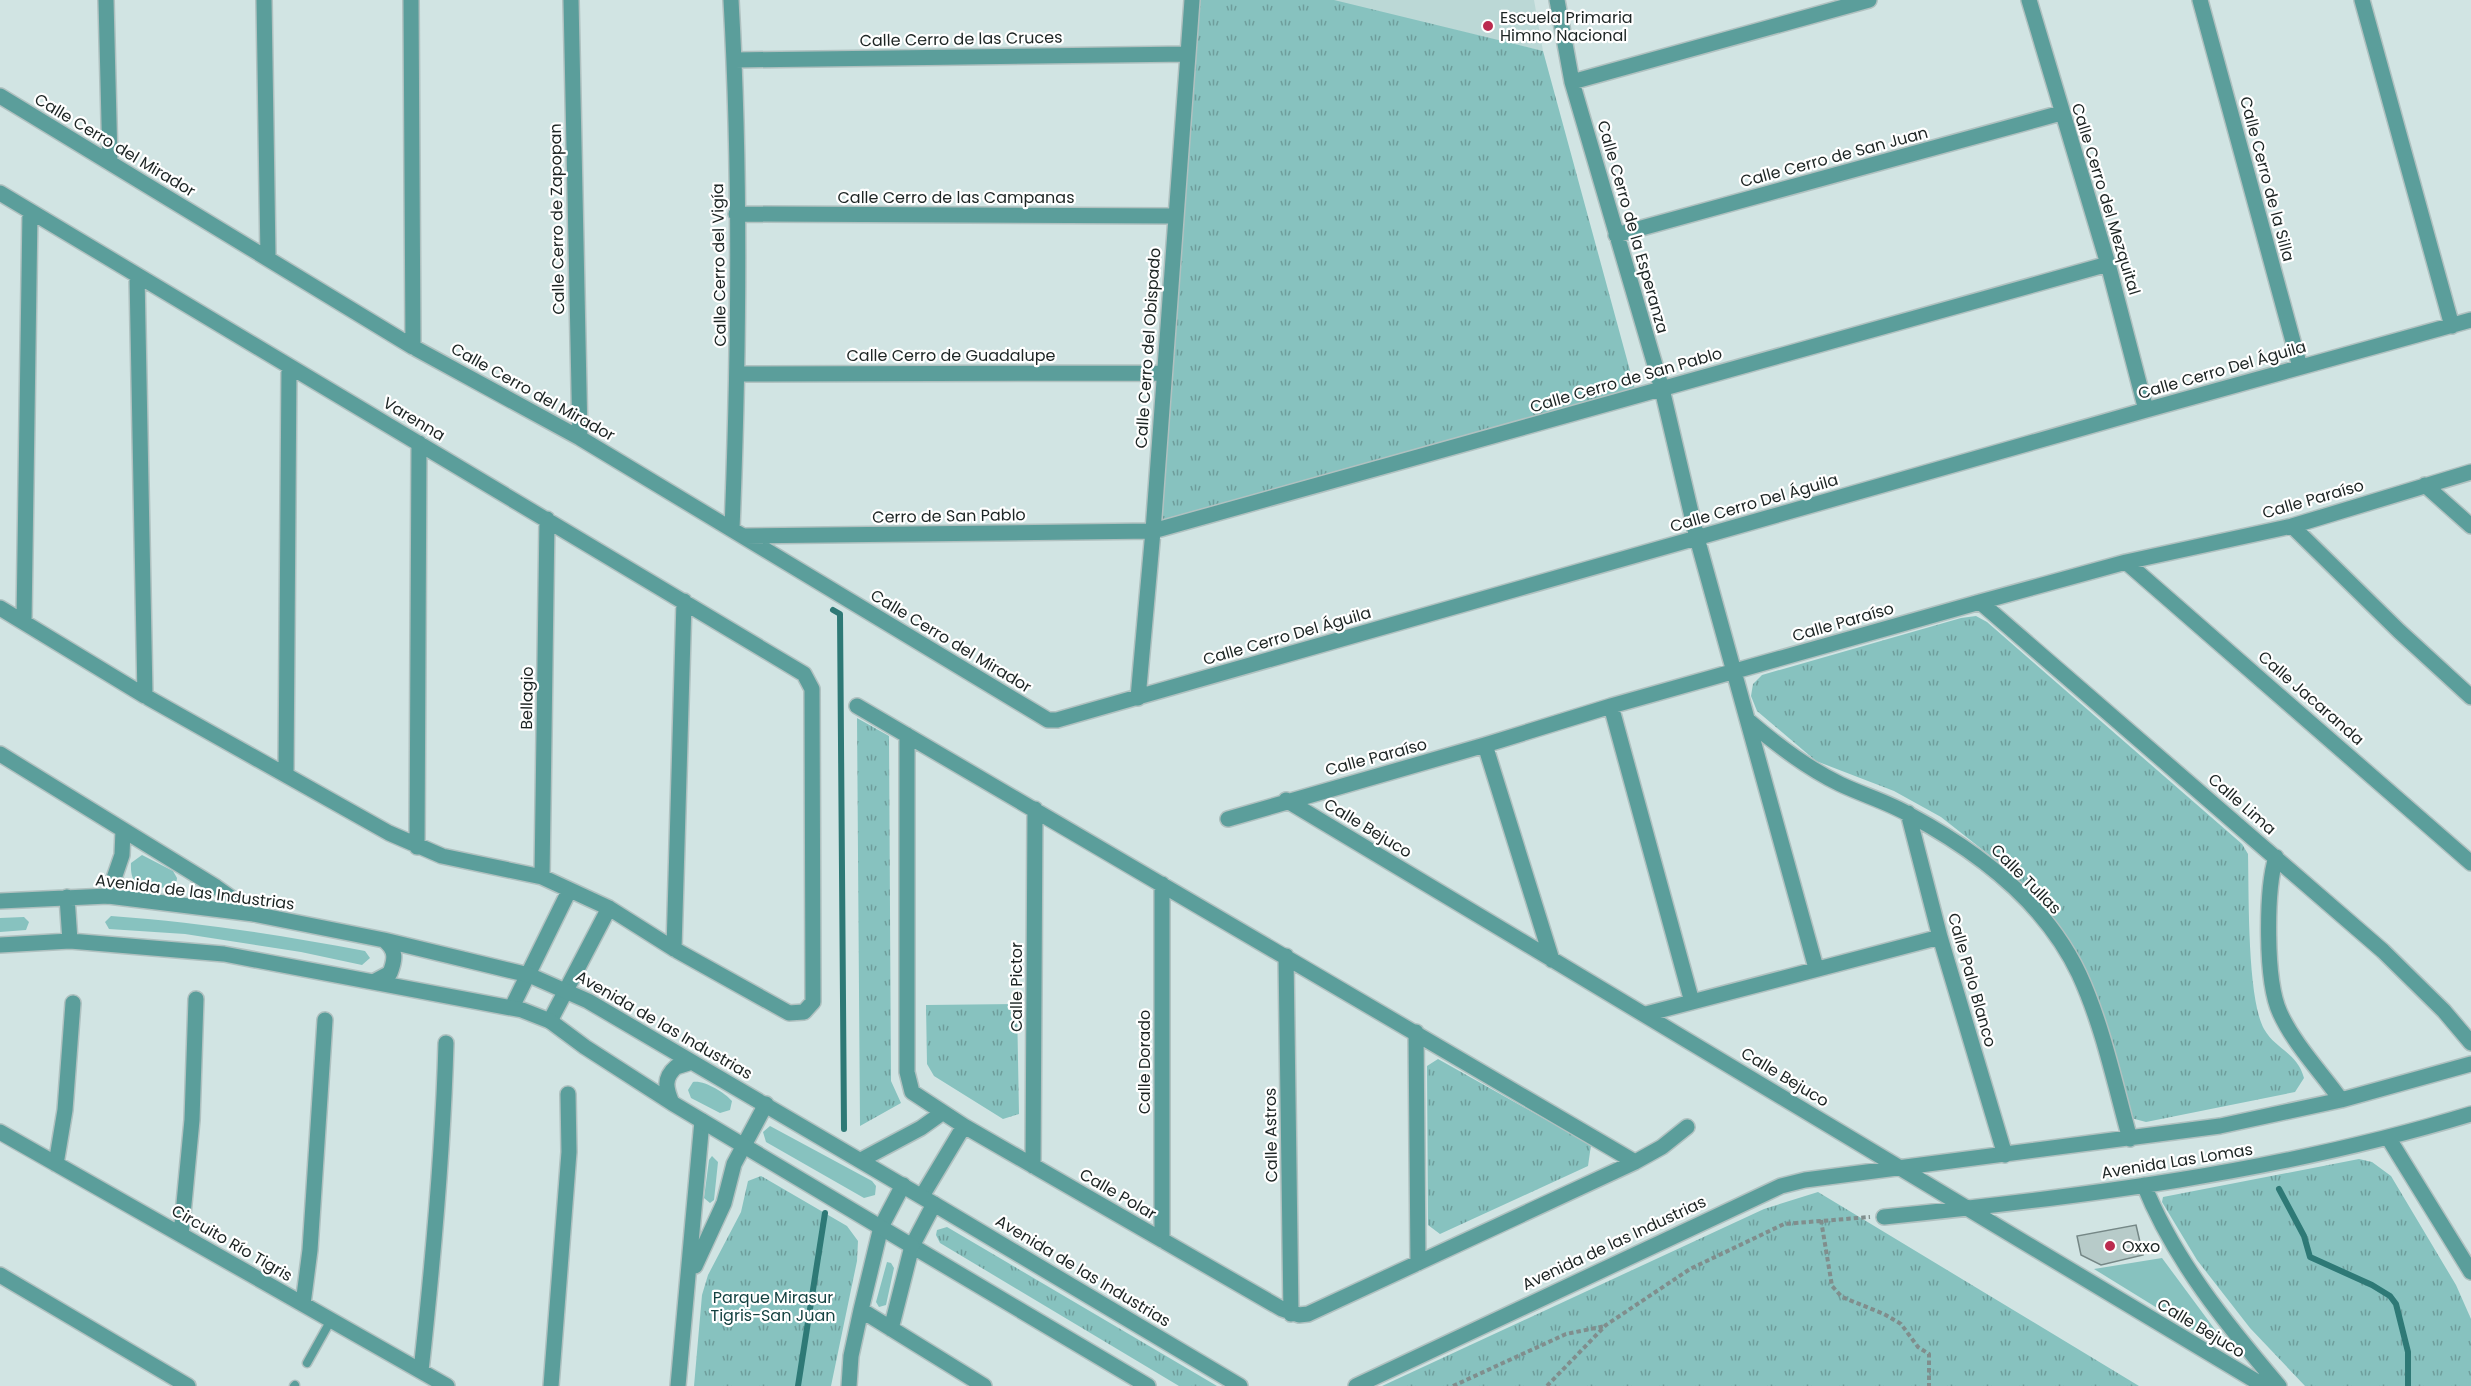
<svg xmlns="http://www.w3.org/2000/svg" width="2471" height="1386" font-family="Poppins,sans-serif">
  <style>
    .built { fill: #bbd8d6 }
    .grass { fill: url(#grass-tufts) }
    .garden { fill: #87c2bf }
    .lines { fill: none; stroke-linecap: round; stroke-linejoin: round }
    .stream { stroke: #2e7976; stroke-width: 6 }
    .building { fill: #b7cbc9; stroke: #758786; stroke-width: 1.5 }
    .service-casing { stroke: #b0c1c0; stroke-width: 11 }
    .minor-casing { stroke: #b0c1c0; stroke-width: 18 }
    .tertiary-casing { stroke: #b0c1c0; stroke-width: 18 }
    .path { stroke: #808e8d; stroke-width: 4; stroke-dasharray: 4.5 3; stroke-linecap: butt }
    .service { stroke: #5b9e9b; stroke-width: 8 }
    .minor { stroke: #5b9e9b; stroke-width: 15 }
    .tertiary { stroke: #5b9e9b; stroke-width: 15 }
    .poi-dot { fill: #bb2b4f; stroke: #fff; stroke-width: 2 }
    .labels { text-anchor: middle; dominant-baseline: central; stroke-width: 4.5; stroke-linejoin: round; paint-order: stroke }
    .poi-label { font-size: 16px; fill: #1c2423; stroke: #fff; text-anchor: start }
    .street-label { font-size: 16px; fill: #1c2423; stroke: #fff }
    .park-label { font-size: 16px; fill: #144241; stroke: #fff }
  </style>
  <defs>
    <pattern id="grass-tufts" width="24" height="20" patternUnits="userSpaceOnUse" patternTransform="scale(1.5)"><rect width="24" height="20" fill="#87c2bf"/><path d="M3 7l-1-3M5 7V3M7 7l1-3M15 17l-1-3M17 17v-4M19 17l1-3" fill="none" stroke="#6e9d9b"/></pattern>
  </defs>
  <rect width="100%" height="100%" fill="#d1e4e3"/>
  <!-- built -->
  <path class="built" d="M1334,0H1534L1543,51L1334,1Z"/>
  <!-- grass -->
  <path class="grass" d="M1196,0H1334L1543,51L1635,389L1154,522Z
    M1976,616L1987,622L2242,844L2248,854C2249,894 2247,998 2264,1029C2276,1050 2297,1052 2304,1078L2295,1092L2146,1122L2131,1118L2091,993L2061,929L2007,869L1941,817L1894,791L1816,761L1757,711L1751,696L1753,684L1762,675L1961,618Z
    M857,718L889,736L891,1081L901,1103L860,1126Z
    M1017,1004L1019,1114L1003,1119L934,1076L927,1064L926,1005Z
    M1438,1059L1591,1145L1588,1166L1440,1234L1428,1225L1427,1066Z
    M2359,1159L2372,1162L2391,1176L2456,1285L2471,1319V1386H2305L2250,1328L2197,1260L2162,1202L2163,1197Z
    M761,1176L847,1226L858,1241L857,1261L831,1386H694L702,1295L708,1275L741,1212L748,1181Z
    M1818,1192L2139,1386H1382L1764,1209Z
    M947,1227L1217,1386H1179L940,1243L936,1235L937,1230Z"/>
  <!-- garden -->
  <path class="garden" d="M142,855L173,871L177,878L176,885C169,889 164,888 157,887C138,887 130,884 131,863Z
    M111,916C198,922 279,935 365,951L370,958L362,965L301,952L185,934L109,929L105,922Z
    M24,917L29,922L26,930L0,932V918Z
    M693,1082C704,1080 724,1092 732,1101L730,1110L720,1113L691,1098L688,1090Z
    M770,1126L872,1181L876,1186L875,1195L864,1198L766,1142L763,1132Z
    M712,1156L718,1162L714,1200L710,1203L704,1198L709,1160Z
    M2162,1258L2219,1335L2223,1344L2214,1343L2094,1269Z
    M887,1262L891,1263L894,1268L886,1305L879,1307L876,1302Z"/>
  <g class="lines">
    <!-- stream -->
    <path class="stream" d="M833,610L840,614L844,1129
      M2279,1189L2304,1236L2310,1257L2372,1285L2390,1296L2396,1304L2408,1352V1386
      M798,1386L825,1213"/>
  </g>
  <!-- building -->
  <path class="building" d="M2136,1225L2143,1255L2101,1265L2081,1255L2077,1236Z"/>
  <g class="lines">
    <!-- service casing -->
    <g class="service-casing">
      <path id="service" d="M307,1363L331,1320
        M294,1386L295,1385"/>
    </g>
    <!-- minor casing -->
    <g class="minor-casing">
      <path id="minor" d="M106,0L110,162
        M264,0L268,257
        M411,0L413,347
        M571,0L580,438
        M731,0C741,176 739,353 732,529
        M1557,0L1572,82L1662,389L1697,538L1816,968
        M2029,0L2108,264L2146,410
        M2200,0L2300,367
        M2362,0L2452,326
        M735,60L1188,54
        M1572,82L1869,0
        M0,96L413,347L580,438L1048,720H1057L2146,410L2471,320
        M0,193L804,674L812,689L813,1002L804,1012L789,1013L674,949L609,908L542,877L442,856L389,833L145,696L0,608
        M736,214L1175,216
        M1616,235L2061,113
        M137,275L145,696
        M738,374L1163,373
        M2425,485L2471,526
        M2292,526L2399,631L2471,697
        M745,536L1153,531L2108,264
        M2126,562L2471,863
        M1980,602L2383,951L2444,1011L2471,1043
        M24,621L30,211
        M1138,698L1153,531L1192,0
        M857,706L1635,1162
        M1611,706L1692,1002
        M1750,722C1778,746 1807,768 1840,784C1863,795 1888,802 1910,815C1979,852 2045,902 2079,974C2103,1026 2115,1085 2130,1139
        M907,735V1072L912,1092L964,1126L1282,1309L1299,1315L1308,1314L1635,1162L1662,1147L1687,1127
        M1485,745L1552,960
        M0,754L216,887L254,914
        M286,775L289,366
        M1286,800L2264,1386
        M1908,813L1940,937L2005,1155
        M1228,819L1485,745L1611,706L1980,602L2126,562L2292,526L2471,472
        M417,847L419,443
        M2276,857C2266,890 2265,981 2280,1013C2294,1044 2321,1072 2341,1100
        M542,877L547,519
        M1162,884V1240
        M108,896L122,855L123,830
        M674,949L684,601
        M1286,956L1291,1314
        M512,1007L569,891
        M1646,1014L1940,937
        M550,1021L609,908
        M1416,1032L1418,1263
        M0,1132L447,1386
        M2389,1139L2471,1272
        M861,1160L921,1128L942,1113
        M56,1164L65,1110L73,1003
        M1033,1166L1035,809
        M2144,1185C2174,1260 2227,1325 2279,1386
        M922,1196L964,1126
        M1884,1217C2082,1197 2280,1172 2471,1114
        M181,1235L192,1120L196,999
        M912,1246L1148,1386
        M695,1266L724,1203L734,1164L766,1104
        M0,1275L188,1386
        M303,1304L310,1250L325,1020
        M861,1310L881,1227L903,1185
        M891,1329L912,1246L934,1204L1240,1386
        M421,1371C433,1262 443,1153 446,1043
        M551,1386L569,1152L568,1094
        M678,1386L702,1121
        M849,1386L851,1356L861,1310L984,1386
        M1356,1386L1781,1186L1805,1180L2220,1126L2341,1100L2471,1064"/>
    </g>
    <!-- tertiary casing -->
    <g class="tertiary-casing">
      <path id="tertiary" d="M67,897L70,941
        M0,901L108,896L254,914L384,940L529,975L588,1001L934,1204
        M0,945L70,941L224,954L522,1010L550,1021L585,1047L672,1103L912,1246
        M375,981L390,973C395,960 397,950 384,940
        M672,1103C666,1089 663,1078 676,1067L692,1062"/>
    </g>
    <!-- path -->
    <path class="path" d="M1821,1220L1832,1286L1842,1297L1884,1314L1901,1324L1918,1347L1929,1354V1386
      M1453,1386L1566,1334L1605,1326
      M1547,1386L1606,1325L1690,1269L1784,1224L1870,1217"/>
    <!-- service -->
    <use href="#service" class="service"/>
    <!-- minor -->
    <use href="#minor" class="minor"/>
    <!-- tertiary -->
    <use href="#tertiary" class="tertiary"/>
  </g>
  <!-- markers -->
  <g class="poi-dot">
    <circle cx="1488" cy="26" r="6"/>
    <circle cx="2110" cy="1246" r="6"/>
  </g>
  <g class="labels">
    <!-- poi labels -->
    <g class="poi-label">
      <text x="1500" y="17">Escuela Primaria<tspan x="1500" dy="18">Himno Nacional</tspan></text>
      <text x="2122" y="1246">Oxxo</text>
    </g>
    <!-- street labels -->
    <g class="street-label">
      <text transform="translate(961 39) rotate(-1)">Calle Cerro de las Cruces</text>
      <text transform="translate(115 145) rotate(31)">Calle Cerro del Mirador</text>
      <text transform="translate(1834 157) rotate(-15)">Calle Cerro de San Juan</text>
      <text transform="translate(2267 179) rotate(75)">Calle Cerro de la Silla</text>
      <text x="956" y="197">Calle Cerro de las Campanas</text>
      <text transform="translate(2106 199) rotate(73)">Calle Cerro del Mezquital</text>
      <text transform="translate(557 219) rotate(-91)">Calle Cerro de Zapopan</text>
      <text transform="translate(1633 227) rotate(74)">Calle Cerro de la Esperanza</text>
      <text transform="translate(719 265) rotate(-91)">Calle Cerro del Vigía</text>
      <text transform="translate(1148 348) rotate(-86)">Calle Cerro del Obispado</text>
      <text x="951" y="355">Calle Cerro de Guadalupe</text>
      <text transform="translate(2222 370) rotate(-16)">Calle Cerro Del Águila</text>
      <text transform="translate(1626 380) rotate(-16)">Calle Cerro de San Pablo</text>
      <text transform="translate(533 392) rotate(29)">Calle Cerro del Mirador</text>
      <text transform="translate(414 419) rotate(31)">Varenna</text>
      <text transform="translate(2313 499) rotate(-16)">Calle Paraíso</text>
      <text transform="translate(1754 503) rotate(-16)">Calle Cerro Del Águila</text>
      <text transform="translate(949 516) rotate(-1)">Cerro de San Pablo</text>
      <text transform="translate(1843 622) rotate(-16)">Calle Paraíso</text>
      <text transform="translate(1287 636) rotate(-16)">Calle Cerro Del Águila</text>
      <text transform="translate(951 641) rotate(31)">Calle Cerro del Mirador</text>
      <text transform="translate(527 698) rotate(-89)">Bellagio</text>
      <text transform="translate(2311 698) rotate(41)">Calle Jacaranda</text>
      <text transform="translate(1376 757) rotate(-15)">Calle Paraíso</text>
      <text transform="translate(2242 804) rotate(41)">Calle Lima</text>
      <text transform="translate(1368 828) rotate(31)">Calle Bejuco</text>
      <text transform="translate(2026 879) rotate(45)">Calle Tullas</text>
      <text transform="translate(195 892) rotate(7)">Avenida de las Industrias</text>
      <text transform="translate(1972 980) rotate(74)">Calle Palo Blanco</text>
      <text transform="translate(1016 987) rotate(-90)">Calle Pictor</text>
      <text transform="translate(664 1025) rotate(30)">Avenida de las Industrias</text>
      <text transform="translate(1144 1062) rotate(-90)">Calle Dorado</text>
      <text transform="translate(1785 1077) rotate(31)">Calle Bejuco</text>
      <text transform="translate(1271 1135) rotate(-91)">Calle Astros</text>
      <text transform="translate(2177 1161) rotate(-9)">Avenida Las Lomas</text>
      <text transform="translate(1118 1194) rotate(30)">Calle Polar</text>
      <text transform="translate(232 1243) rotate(30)">Circuito Río Tigris</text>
      <text transform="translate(1614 1243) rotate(-25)">Avenida de las Industrias</text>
      <text transform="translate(1083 1271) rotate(31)">Avenida de las Industrias</text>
      <text transform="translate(2201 1328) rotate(31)">Calle Bejuco</text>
    </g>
    <!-- park labels -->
    <g class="park-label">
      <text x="773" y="1297">Parque Mirasur<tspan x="773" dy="18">Tigris-San Juan</tspan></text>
    </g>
  </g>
</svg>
